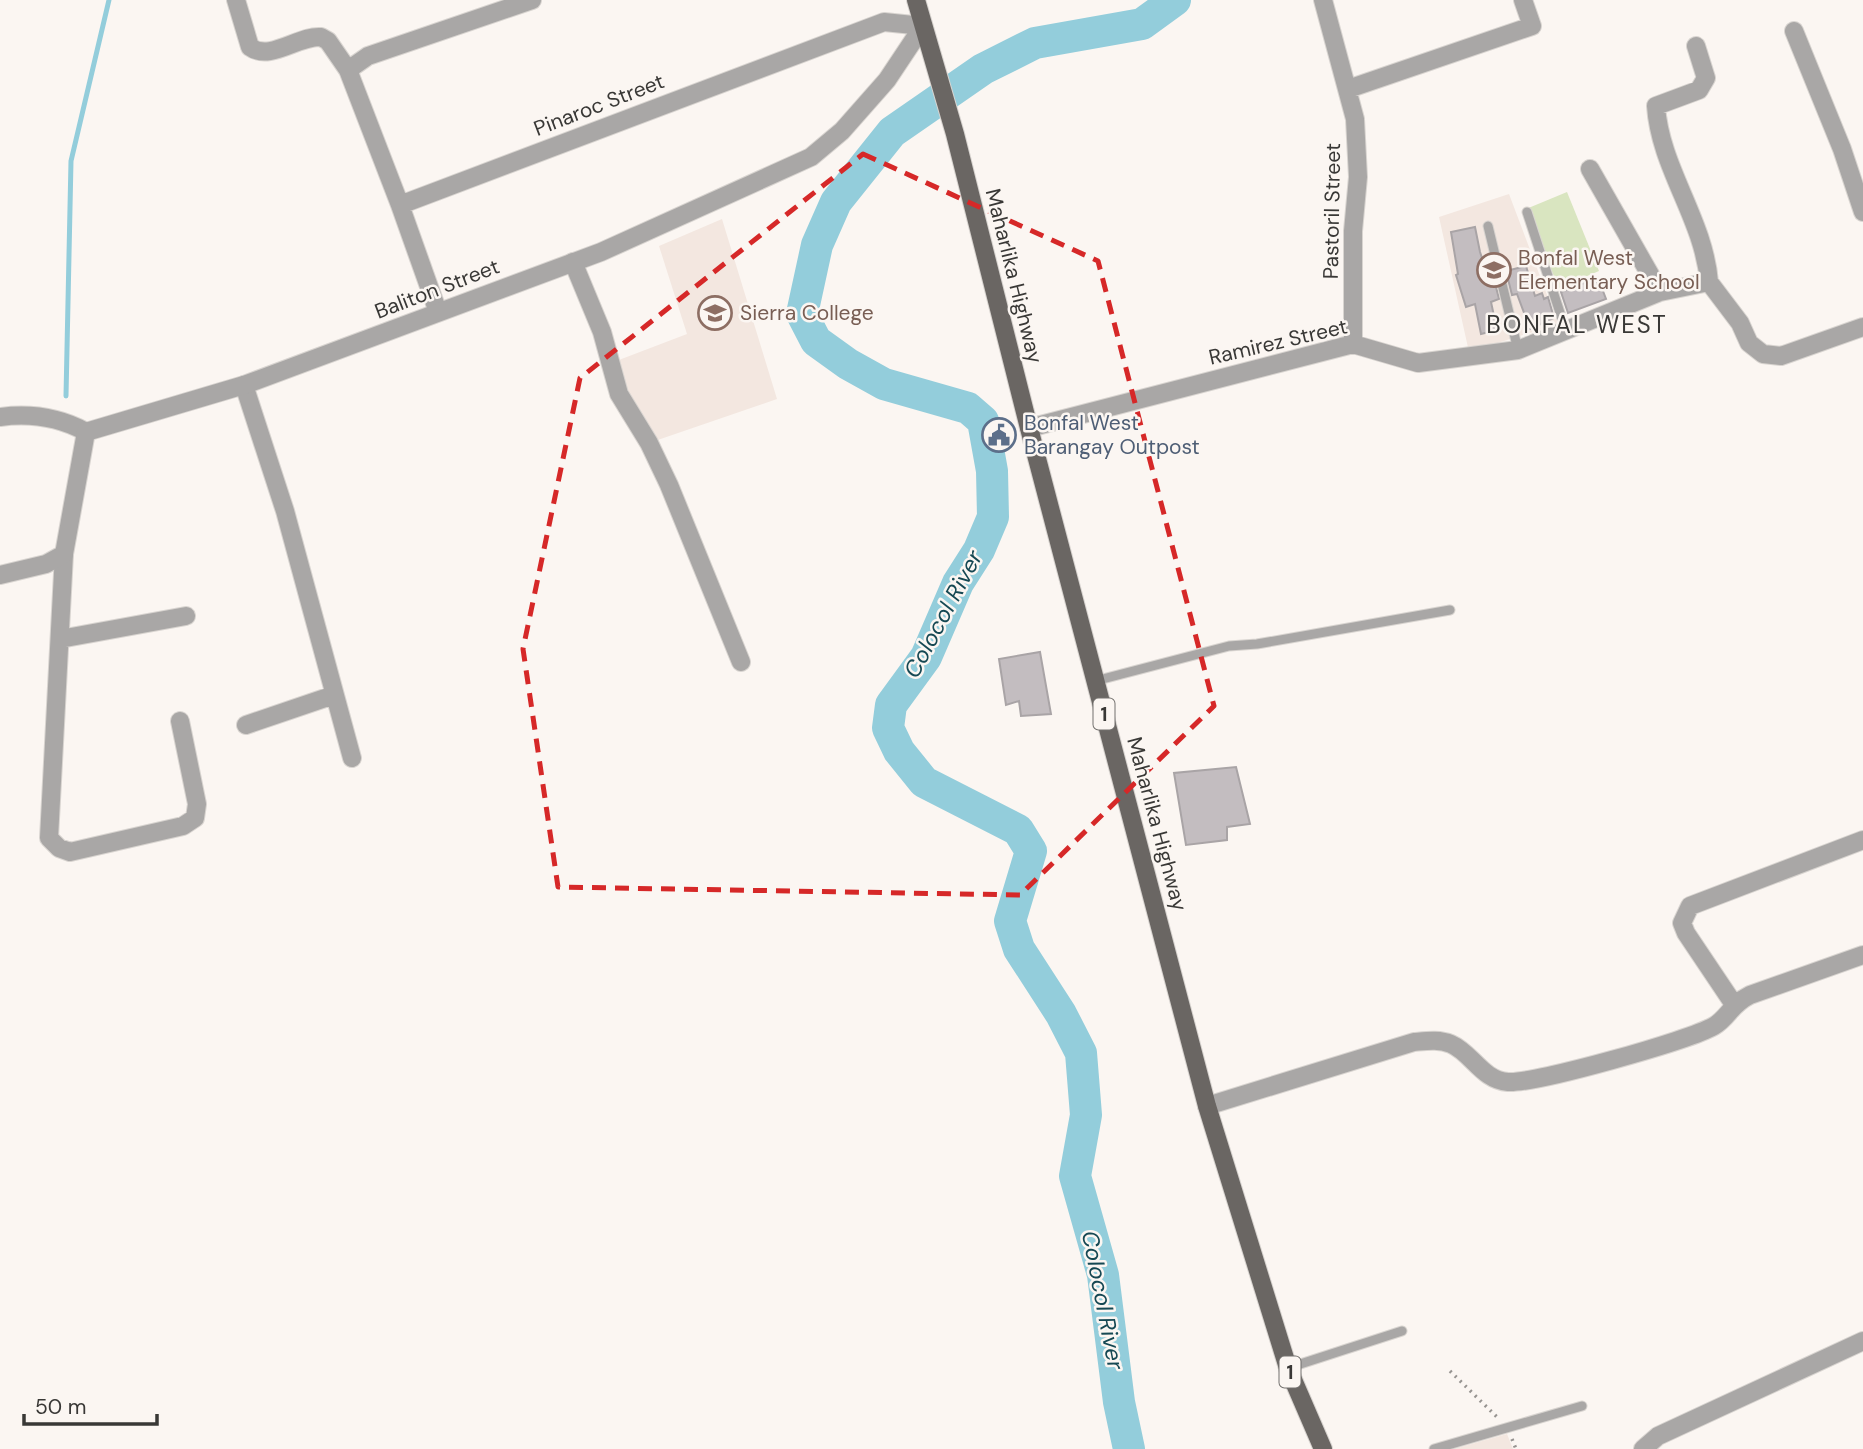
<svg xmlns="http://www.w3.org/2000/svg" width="1863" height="1449" font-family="'DM Sans',sans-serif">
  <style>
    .built { fill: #f3e7e0 }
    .green { fill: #d9e5c0 }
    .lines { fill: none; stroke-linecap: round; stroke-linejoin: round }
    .stream { stroke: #93cddb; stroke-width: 5 }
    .river { stroke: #93cddb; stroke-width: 32 }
    .building { fill: #c3bdc0; stroke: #a9a4a6; stroke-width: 2 }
    .service-casing { stroke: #d8d4d0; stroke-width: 11 }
    .minor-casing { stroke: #d8d4d0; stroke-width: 20 }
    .tertiary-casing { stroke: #d8d4d0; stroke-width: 20 }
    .primary-casing { stroke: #d8d4d0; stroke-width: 20 }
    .path { stroke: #979491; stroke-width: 3.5; stroke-dasharray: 2 5; stroke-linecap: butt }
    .service { stroke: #a9a7a6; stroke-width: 9 }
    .minor { stroke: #a9a7a6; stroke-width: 18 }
    .tertiary { stroke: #a9a7a6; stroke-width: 18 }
    .primary { stroke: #6a6663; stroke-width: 18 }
    .marked { fill: none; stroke: #d62828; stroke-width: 5; stroke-dasharray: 14 9; stroke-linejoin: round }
    .labels { text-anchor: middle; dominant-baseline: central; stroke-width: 5; stroke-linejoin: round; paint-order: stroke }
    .shield { fill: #fbf6f2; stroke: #73716e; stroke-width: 2 }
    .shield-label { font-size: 19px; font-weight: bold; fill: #393836 }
    .street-label { font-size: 21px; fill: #393836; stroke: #fbf6f2 }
    .education-label { font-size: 21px; fill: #785e54; stroke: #fbf6f2; text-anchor: start }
    .service-label { font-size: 21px; fill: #4e5e75; stroke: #fbf6f2; text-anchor: start }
    .water-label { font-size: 23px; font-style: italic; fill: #154853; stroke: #fbf6f2 }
    .quarter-label { font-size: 24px; letter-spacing: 2px; fill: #393836; stroke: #fbf6f2 }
  </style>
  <rect width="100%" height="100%" fill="#fbf6f2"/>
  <!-- built -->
  <path class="built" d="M1509,194L1558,324L1469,352L1439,217Z
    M722,219L777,399L649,443L611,363L687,334L659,246Z
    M1507,1434L1513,1449H1454Z"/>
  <!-- green -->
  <path class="green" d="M1567,192L1599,271L1559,288L1526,209Z"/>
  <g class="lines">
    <!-- stream -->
    <path class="stream" d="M66,396L71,161L109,0"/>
    <!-- river -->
    <path class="river" d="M1129,1449L1119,1402L1103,1275L1075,1176L1086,1115L1081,1053L1061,1014L1019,949L1010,921L1031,851L1018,830L924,782L899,751L888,728L891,705L926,657L958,583L979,550L993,517L992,471L983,421L968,408L884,384L848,364L816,341L802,314L817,245L836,202L892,132L983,69L1035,43L1142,24L1175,0"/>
  </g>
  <!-- building -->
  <path class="building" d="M1475,227L1480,252L1488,276L1493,275L1499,299L1491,302L1497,330L1481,334L1475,304L1466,307L1456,275L1458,274L1451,232Z
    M1526,266L1535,296L1542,293L1544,299L1548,297L1554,318L1530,329L1517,294L1512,295L1506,271Z
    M1598,278L1606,299L1568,313L1561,292Z
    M1040,652L1051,714L1021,716L1019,701L1006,705L999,659Z
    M1236,767L1250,824L1227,827V840L1186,845L1174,773Z"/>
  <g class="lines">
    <!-- service casing -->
    <g class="service-casing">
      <path id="service" d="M1527,212L1566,331
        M1488,226L1518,350
        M1095,681L1229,646L1257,644L1450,610
        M1288,1368L1402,1331
        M1434,1449L1582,1406"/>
    </g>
    <!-- minor casing -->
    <g class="minor-casing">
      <path id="minor" d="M236,0L250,47C270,62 299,35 321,37L328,41L348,70
        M1323,0L1355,119L1358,177L1353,231V344
        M1794,31L1842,149L1863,212
        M1696,46L1706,78L1699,90L1656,106C1660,168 1704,219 1709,282
        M1348,89L1532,26L1523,0
        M1590,169L1660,292
        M400,205L348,70L368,56L532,0
        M573,262L602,332L619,394L649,443L669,485L741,662
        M438,312L400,205L884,22L923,26
        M244,385L285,511L352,758
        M0,417C31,413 59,417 86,432
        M1029,428L1353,344L1418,363L1518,350L1660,292L1709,282L1740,323L1749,343L1763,354L1781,356L1863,327
        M64,554L49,838L59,848L70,852L183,826L195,818L197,804L180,721
        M60,639L186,616
        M246,725L334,695
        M1733,1003L1686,933L1682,923L1690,906L1863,840
        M1207,1106L1414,1042C1426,1041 1439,1039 1451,1044C1472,1053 1482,1080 1508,1082C1535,1084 1690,1040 1714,1026C1729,1017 1730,1005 1750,995L1863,955
        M1643,1449L1658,1436L1863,1341"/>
    </g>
    <!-- tertiary casing -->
    <g class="tertiary-casing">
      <path id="tertiary" d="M0,575L46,564L64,554L86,432L244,385L601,252L811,157L842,131L887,80L923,26"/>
    </g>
    <!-- primary casing -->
    <g class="primary-casing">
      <path id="primary" d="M916,0L955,134L1029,428L1207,1106L1288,1368L1323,1449"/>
    </g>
    <!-- path -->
    <path class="path" d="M1450,1371L1499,1419
      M1512,1439L1516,1449"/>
    <!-- service -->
    <use href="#service" class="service"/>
    <!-- minor -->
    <use href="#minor" class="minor"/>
    <!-- tertiary -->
    <use href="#tertiary" class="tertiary"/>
    <!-- primary -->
    <use href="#primary" class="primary"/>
  </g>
  <!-- marked area -->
  <path class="marked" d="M863,154L1098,261L1214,706L1020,895L558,887L523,649L580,378Z"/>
  <!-- icons -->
  <defs>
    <g id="school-ring" transform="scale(1.75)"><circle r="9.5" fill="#fbf6f2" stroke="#8d6e63" stroke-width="1.5"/><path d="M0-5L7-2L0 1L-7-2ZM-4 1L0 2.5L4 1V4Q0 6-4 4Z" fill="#8d6e63"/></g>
    <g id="university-ring" transform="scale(1.75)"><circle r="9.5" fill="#fbf6f2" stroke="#8d6e63" stroke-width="1.5"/><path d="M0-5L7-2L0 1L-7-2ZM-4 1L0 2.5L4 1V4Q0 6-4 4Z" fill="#8d6e63"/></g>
    <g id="civic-ring" transform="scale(1.75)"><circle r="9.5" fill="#fbf6f2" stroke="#5c6f8a" stroke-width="1.5"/><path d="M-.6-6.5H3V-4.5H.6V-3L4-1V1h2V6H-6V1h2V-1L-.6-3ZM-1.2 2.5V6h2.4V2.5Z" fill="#5c6f8a"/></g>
  </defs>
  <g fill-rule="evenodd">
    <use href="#school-ring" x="1494" y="270"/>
    <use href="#university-ring" x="715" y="313"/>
    <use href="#civic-ring" x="999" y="435"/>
  </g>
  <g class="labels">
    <!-- shield labels -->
    <g class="shield">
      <rect x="1093.5" y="698.5" width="21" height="31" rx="5"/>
      <rect x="1279.5" y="1356.5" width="21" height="31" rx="5"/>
    </g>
    <g class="shield-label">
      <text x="1104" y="714">1</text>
      <text x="1290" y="1372">1</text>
    </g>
    <!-- street labels -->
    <g class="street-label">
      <text transform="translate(599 105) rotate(-21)">Pinaroc Street</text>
      <text transform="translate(1332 211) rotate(-89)">Pastoril Street</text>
      <text transform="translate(1014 276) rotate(76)">Maharlika Highway</text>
      <text transform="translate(437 289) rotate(-21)">Baliton Street</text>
      <text transform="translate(1278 342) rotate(-13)">Ramirez Street</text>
      <text transform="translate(1157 824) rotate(75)">Maharlika Highway</text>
    </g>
    <!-- education labels -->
    <g class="education-label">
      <text x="1518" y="258">Bonfal West<tspan x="1518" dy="24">Elementary School</tspan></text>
      <text x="740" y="313">Sierra College</text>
    </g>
    <!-- service labels -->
    <g class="service-label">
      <text x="1024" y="423">Bonfal West<tspan x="1024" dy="24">Barangay Outpost</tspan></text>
    </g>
    <!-- water labels -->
    <g class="water-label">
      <text transform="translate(943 614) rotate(-62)">Colocol River</text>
      <text transform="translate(1103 1300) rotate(79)">Colocol River</text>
    </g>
    <!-- quarter labels -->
    <g class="quarter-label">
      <text x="1577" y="324">BONFAL WEST</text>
    </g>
  </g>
  <!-- scale -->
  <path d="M24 1414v10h133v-10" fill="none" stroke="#393836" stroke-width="3.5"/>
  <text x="35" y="1414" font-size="21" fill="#393836" stroke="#fbf6f2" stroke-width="5" paint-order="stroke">50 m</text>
</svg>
